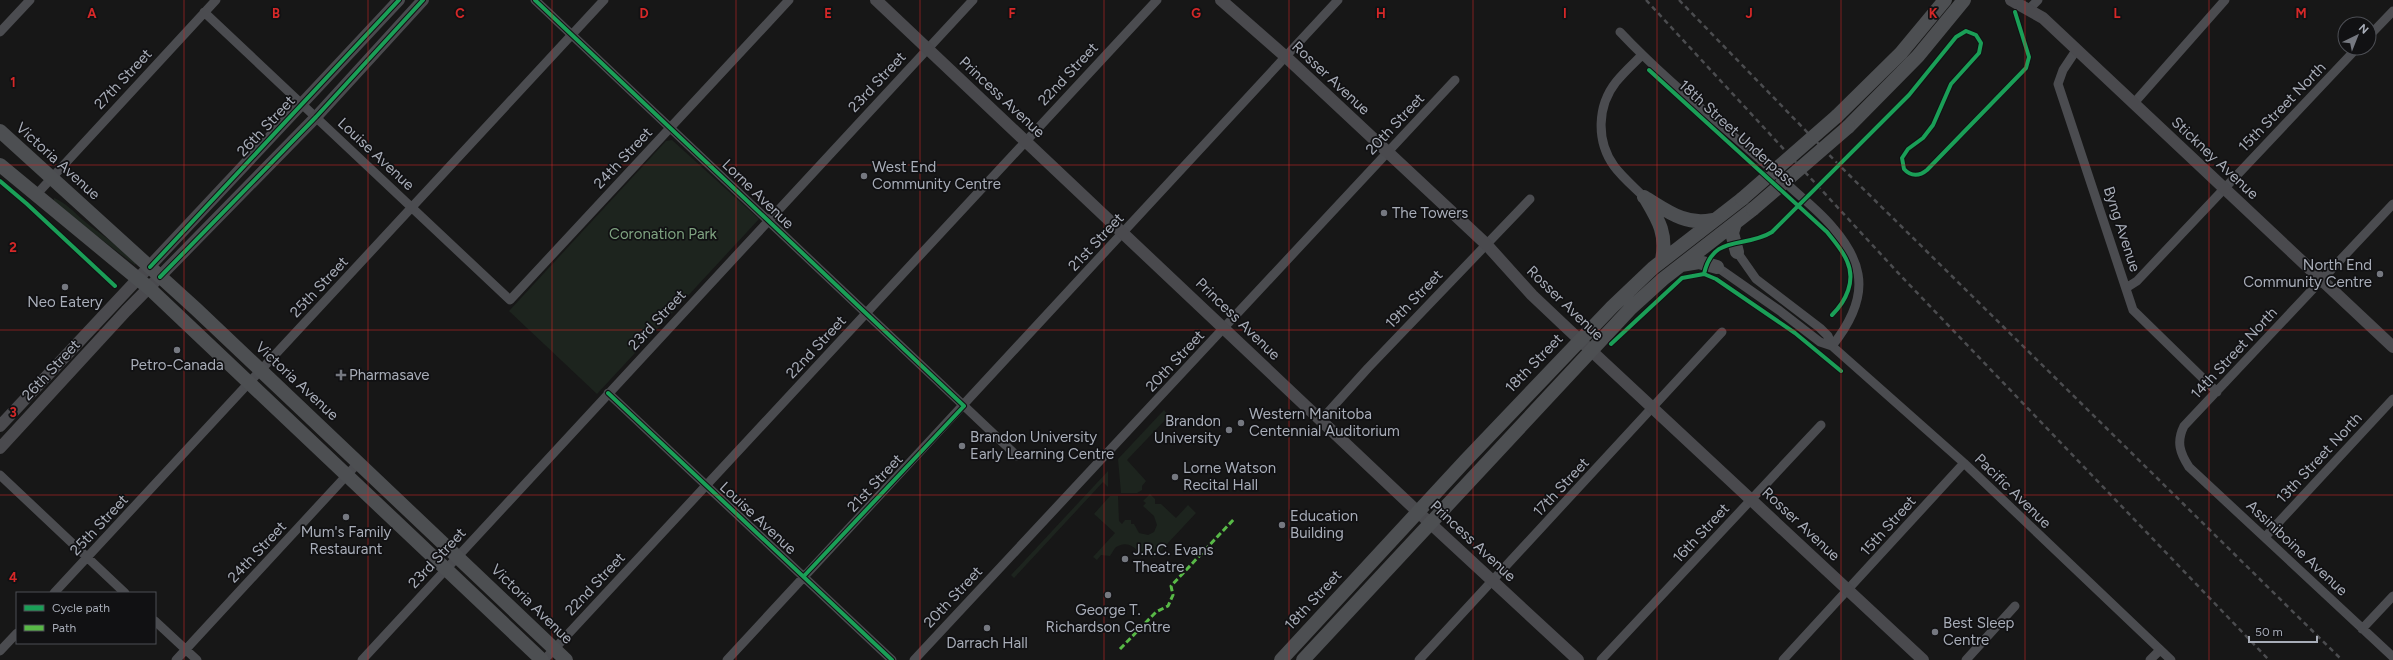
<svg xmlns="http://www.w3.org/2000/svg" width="2393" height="660" font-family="Figtree,sans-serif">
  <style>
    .green { fill: #1d241e }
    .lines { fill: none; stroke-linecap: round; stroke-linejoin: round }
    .street { stroke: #4b4c50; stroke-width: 9 }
    .secondary { stroke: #4a4a4e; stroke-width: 12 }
    .primary { stroke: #4d4f52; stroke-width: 14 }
    .rail { stroke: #4b4c4f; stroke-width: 2.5; stroke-dasharray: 5 4; stroke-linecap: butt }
    .primary-bridge { stroke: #4d4f52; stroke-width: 14 }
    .quiet { stroke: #58b947; stroke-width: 3; stroke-dasharray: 6 3; stroke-linecap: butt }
    .cycleway-casing { stroke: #111113; stroke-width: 6 }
    .cycleway { stroke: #1a9f57; stroke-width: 4 }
    .grid { fill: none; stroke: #d62828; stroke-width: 1; stroke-opacity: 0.55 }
    .poi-dot { fill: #757880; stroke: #111113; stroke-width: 1.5 }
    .labels { text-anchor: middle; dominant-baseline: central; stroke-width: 3.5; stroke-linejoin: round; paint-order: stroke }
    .street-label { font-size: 15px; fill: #a8adb8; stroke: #111113 }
    .poi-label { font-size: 15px; fill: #a8adb8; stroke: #111113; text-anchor: start }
    .park-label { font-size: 15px; fill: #7fa381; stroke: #111113 }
    .grid-label { font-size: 13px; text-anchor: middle; font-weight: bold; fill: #d62828; stroke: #111113; stroke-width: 3.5; stroke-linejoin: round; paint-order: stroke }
  </style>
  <rect width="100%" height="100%" fill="#171717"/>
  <!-- green -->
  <path class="green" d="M672,140L759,219L597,394L509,311L666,141Z
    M54,198C66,203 74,212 83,220C101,235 120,246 136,263L135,265L60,208L54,202Z
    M1164,410L1168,415L1166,419L1127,460L1146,481L1142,486V490L1137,493H1121L1118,459Z
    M1108,471V487L1103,482L1014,578L1011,575Z
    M1150,494L1155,499V504H1161L1176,518L1188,505L1196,513L1154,558L1149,553L1140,556C1135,544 1124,541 1115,548L1110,556L1101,555L1097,560L1093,557L1115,533L1094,514L1110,496H1118L1119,521L1122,524L1125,520H1131V524H1134L1139,533L1148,535L1154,532L1157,525L1154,516L1143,506L1146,503L1143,501Z"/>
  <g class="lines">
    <!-- street -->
    <path class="street" d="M535,0L1017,456
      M2029,9L2038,0
      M204,12L510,300L789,0
      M0,32L30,0
      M1620,32C1671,86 1730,131 1784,181C1800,197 1820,211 1834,229C1845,242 1855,257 1858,274C1863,301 1848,326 1832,346
      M2369,36L2393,11
      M2077,49L2063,70L2058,84L2133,310L2217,392
      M1642,55C1633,64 1624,72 1616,82C1597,106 1596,141 1614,166C1622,177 1634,187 1644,197
      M2134,103L2225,0
      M36,195L216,0
      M2393,204L2184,426C2176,442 2180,453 2189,467L2393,657
      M1737,252L1756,279L1820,328L1828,336L1832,346
      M1717,267L1780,311L1820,342L1832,346L1964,463L2171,660
      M2126,288L2137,281L2357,48
      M608,393L892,660
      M1321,420L1368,368L1530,199
      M0,475L125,593
      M2265,537L2393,399
      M54,593L604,0
      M155,621L197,660
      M2362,629L2393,596
      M0,651L17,633
      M176,660L359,462
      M362,660L973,0
      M544,660L1157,0
      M727,660L1338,0
      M914,660L1455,80
      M1419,660L1722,332
      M1601,660L1821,425
      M1783,660L1964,463
      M1966,660L2015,606
      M2150,660L2160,650"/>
    <!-- secondary -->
    <path class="secondary" d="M876,0L1418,512L1578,660
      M1221,0L1286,57L1486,244L1532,295L1569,330L1923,660
      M2011,0L2043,18L2393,347
      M0,426L399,0
      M0,448L126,311L316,117L423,0"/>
    <!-- primary -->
    <path class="primary" d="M1837,116L1901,53L1945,0
      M1848,127L1918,56L1964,0
      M0,131L196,309L566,660
      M0,165L149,288L542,660
      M1644,197C1666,210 1685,226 1712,220
      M1646,199C1659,221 1667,234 1662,260
      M1735,223L1732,233L1737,252
      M1681,265L1699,262L1717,267
      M1281,660L1466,460L1612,307L1653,268L1742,199
      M1303,660L1631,308L1663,279L1753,209"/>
    <!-- rail -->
    <path class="rail" d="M1646,0L1901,276L2269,660
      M1679,0L1841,167L2342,660"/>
    <!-- primary-bridge -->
    <path class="primary-bridge" d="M1742,199L1837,116
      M1753,209L1848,127"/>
    <!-- quiet -->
    <path class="quiet" d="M1120,649L1156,612L1168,606L1173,595L1171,586L1235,518"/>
    <!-- cycleway casing -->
    <g class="cycleway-casing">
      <path id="cycleway" d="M535,0L964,406L804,576
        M1649,70L1827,232C1834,241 1843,251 1847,261C1856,281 1846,301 1832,315
        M0,181L27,204L115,286
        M150,267L399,0
        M1704,274L1716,279L1795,333L1841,371
        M160,277L316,117L423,0
        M1611,344L1682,278L1704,274C1713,233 1745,249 1772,232L1909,95L1956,37L1966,31L1976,35L1981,43L1979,53L1951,84L1933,125L1923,138L1908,149L1902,158L1904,169C1911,177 1920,176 1927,170L2026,68L2029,57L2015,12
        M608,393L892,660"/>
    </g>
    <!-- cycleway -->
    <use href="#cycleway" class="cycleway"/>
  </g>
  <!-- grid -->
  <path class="grid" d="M184,0V660M368,0V660M552,0V660M736,0V660M920,0V660M1104,0V660M1289,0V660M1473,0V660M1657,0V660M1841,0V660M2025,0V660M2209,0V660M0,165H2393M0,330H2393M0,495H2393"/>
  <!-- markers -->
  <g class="poi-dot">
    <circle cx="864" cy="176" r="4"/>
    <circle cx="1384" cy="213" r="4"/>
    <circle cx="2380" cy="274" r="4"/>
    <circle cx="65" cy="287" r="4"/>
    <circle cx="177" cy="350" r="4"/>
    <path d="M339 369h4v4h4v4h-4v4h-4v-4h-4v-4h4z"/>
    <circle cx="1241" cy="423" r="4"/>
    <circle cx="1229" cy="430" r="4"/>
    <circle cx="962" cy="446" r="4"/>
    <circle cx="1175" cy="477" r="4"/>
    <circle cx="346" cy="517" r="4"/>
    <circle cx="1282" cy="525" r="4"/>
    <circle cx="1125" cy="559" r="4"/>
    <circle cx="1108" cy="595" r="4"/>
    <circle cx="987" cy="628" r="4"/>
    <circle cx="1935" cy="632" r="4"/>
  </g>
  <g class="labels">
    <!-- street labels -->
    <g class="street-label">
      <text transform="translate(1068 74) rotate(-47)">22nd Street</text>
      <text transform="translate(1331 78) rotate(43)">Rosser Avenue</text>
      <text transform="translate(123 79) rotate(-47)">27th Street</text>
      <text transform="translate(877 82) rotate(-47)">23rd Street</text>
      <text transform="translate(1002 97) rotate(43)">Princess Avenue</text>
      <text transform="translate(2282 107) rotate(-46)">15th Street North</text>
      <text transform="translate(1395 124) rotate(-47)">20th Street</text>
      <text transform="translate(266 126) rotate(-47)">26th Street</text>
      <text transform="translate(1737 133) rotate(42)">18th Street Underpass</text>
      <text transform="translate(376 154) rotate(43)">Louise Avenue</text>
      <text transform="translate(623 158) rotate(-47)">24th Street</text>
      <text transform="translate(2215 158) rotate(43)">Stickney Avenue</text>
      <text transform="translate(58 161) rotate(42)">Victoria Avenue</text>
      <text transform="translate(758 194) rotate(44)">Lorne Avenue</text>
      <text transform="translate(2122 229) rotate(72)">Byng Avenue</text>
      <text transform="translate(1096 242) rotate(-47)">21st Street</text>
      <text transform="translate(319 287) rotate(-47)">25th Street</text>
      <text transform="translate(1414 299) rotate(-46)">19th Street</text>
      <text transform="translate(1565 303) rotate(44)">Rosser Avenue</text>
      <text transform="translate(1238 319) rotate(44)">Princess Avenue</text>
      <text transform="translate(657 320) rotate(-47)">23rd Street</text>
      <text transform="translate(816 347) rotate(-47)">22nd Street</text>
      <text transform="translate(2234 353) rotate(-47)">14th Street North</text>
      <text transform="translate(1175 361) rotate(-47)">20th Street</text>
      <text transform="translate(1534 363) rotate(-46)">18th Street</text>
      <text transform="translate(51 370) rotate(-47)">26th Street</text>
      <text transform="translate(297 381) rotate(43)">Victoria Avenue</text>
      <text transform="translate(2319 458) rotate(-47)">13th Street North</text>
      <text transform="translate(875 483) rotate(-47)">21st Street</text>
      <text transform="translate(1561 487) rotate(-47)">17th Street</text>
      <text transform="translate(2013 491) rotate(44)">Pacific Avenue</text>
      <text transform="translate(758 518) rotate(43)">Louise Avenue</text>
      <text transform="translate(1801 524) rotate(43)">Rosser Avenue</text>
      <text transform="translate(99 525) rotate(-47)">25th Street</text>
      <text transform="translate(1888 526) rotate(-48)">15th Street</text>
      <text transform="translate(1701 533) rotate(-47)">16th Street</text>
      <text transform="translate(1473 541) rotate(43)">Princess Avenue</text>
      <text transform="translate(2297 548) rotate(43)">Assiniboine Avenue</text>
      <text transform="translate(257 552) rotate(-47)">24th Street</text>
      <text transform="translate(437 558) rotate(-47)">23rd Street</text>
      <text transform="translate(595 584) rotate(-47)">22nd Street</text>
      <text transform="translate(953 597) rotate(-47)">20th Street</text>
      <text transform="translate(1313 600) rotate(-47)">18th Street</text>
      <text transform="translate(532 604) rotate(44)">Victoria Avenue</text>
    </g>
    <!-- poi labels -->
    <g class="poi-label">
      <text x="872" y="167">West End<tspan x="872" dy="17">Community Centre</tspan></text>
      <text x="1392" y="213">The Towers</text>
      <text x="2372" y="265" text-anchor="end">North End<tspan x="2372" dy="17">Community Centre</tspan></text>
      <text x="65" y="302" text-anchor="middle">Neo Eatery</text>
      <text x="177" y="365" text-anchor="middle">Petro-Canada</text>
      <text x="349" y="375">Pharmasave</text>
      <text x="1249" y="414">Western Manitoba<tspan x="1249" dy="17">Centennial Auditorium</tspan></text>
      <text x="1221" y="421" text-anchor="end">Brandon<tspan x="1221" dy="17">University</tspan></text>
      <text x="970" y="437">Brandon University<tspan x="970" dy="17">Early Learning Centre</tspan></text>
      <text x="1183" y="468">Lorne Watson<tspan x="1183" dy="17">Recital Hall</tspan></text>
      <text x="1290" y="516">Education<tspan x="1290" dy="17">Building</tspan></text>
      <text x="346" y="532" text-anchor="middle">Mum's Family<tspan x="346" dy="17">Restaurant</tspan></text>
      <text x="1133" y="550">J.R.C. Evans<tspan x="1133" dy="17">Theatre</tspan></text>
      <text x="1108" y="610" text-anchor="middle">George T.<tspan x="1108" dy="17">Richardson Centre</tspan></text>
      <text x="1943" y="623">Best Sleep<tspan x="1943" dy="17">Centre</tspan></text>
      <text x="987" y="643" text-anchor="middle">Darrach Hall</text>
    </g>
    <!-- park labels -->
    <g class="park-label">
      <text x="663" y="234">Coronation Park</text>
    </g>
  </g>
  <g class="grid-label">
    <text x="92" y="18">A</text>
    <text x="276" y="18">B</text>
    <text x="460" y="18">C</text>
    <text x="644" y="18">D</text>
    <text x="828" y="18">E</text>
    <text x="1012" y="18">F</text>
    <text x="1196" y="18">G</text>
    <text x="1381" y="18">H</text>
    <text x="1565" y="18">I</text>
    <text x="1749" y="18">J</text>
    <text x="1933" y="18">K</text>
    <text x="2117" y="18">L</text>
    <text x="2301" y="18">M</text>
    <text x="13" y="87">1</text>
    <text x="13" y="252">2</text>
    <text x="13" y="417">3</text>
    <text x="13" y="582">4</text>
  </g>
  <!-- legend -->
  <rect x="16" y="592" width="140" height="52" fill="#111113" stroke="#4d4f55"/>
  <rect x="24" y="605" width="20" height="6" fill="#1a9f57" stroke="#4d4f55"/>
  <text x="52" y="612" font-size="12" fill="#a8adb8">Cycle path</text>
  <rect x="24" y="625" width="20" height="6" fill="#58b947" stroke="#4d4f55"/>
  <text x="52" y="632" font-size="12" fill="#a8adb8">Path</text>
  <!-- north arrow -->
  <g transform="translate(2357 36) rotate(43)"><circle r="19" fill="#111113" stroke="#4d4f55"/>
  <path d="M0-3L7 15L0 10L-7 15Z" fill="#757880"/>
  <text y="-6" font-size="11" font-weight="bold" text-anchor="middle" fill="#a8adb8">N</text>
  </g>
  <!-- scale -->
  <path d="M2249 636v6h68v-6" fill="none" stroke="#a8adb8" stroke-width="2"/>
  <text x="2255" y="636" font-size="12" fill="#a8adb8" stroke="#111113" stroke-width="3" paint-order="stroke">50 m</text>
</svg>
